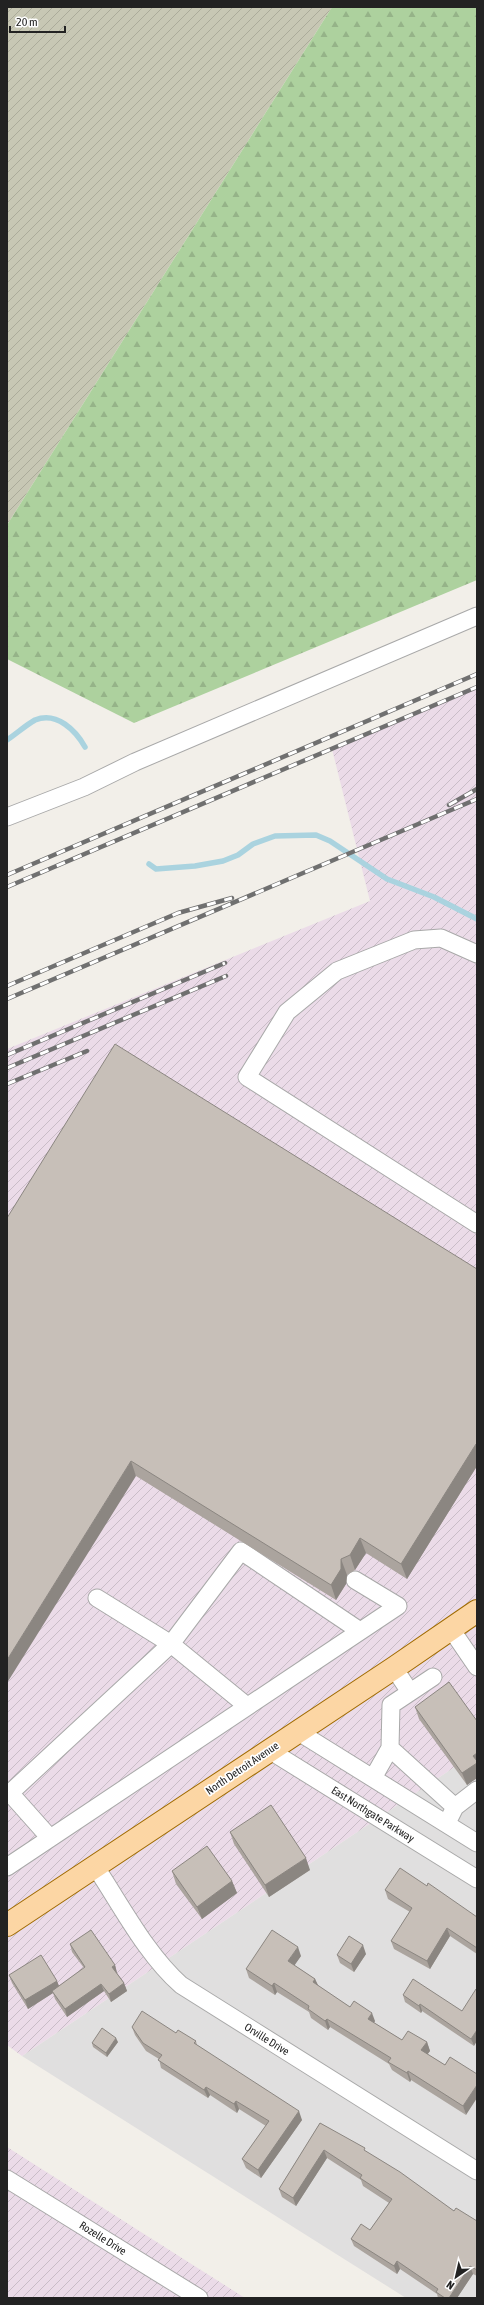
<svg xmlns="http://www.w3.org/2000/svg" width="484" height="2305" font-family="'Asap Condensed',sans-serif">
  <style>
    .residential { fill: #e0dfdf }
    .industrial { fill: url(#industrial-furrows) }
    .construction { fill: url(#construction-furrows) }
    .forest { fill: url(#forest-firs) }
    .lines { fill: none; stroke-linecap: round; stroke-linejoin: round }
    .stream { stroke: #aad3df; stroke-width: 5.5 }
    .minor-casing { stroke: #a9a9a9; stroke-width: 19 }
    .major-casing { stroke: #a06b00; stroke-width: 24 }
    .minor { stroke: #fff; stroke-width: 17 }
    .major { stroke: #fcd6a4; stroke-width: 22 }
    .rail-casing { stroke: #707070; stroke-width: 4.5 }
    .rail { stroke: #fff; stroke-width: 3; stroke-dasharray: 9; stroke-linecap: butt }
    .wall { fill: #aba49e }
    .shaded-wall { fill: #8b8681 }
    .building { fill: #c7bfb8; stroke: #8b8681 }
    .labels { text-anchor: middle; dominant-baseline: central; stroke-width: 3.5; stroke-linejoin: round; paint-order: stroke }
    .street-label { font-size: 11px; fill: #222; stroke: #fff }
  </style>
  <defs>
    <pattern id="industrial-furrows" width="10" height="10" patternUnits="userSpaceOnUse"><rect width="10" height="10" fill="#ebdbe8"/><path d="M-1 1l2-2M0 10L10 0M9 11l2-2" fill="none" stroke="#c9bcc7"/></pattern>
    <pattern id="construction-furrows" width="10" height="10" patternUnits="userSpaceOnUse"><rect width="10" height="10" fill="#c7c7b4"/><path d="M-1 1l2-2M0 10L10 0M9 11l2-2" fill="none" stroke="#abab9a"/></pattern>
    <pattern id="forest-firs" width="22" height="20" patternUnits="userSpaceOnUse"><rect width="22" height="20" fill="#add19e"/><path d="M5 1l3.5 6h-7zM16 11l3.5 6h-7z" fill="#95b388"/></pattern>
  </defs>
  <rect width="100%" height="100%" fill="#f2efe9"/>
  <!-- residential -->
  <path class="residential" d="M477,1752V2298H406L22,2056Z"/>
  <!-- industrial -->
  <path class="industrial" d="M477,687V1752L22,2056L7,2045V1049L370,901L332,749Z
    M7,2147L245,2298H7Z"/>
  <!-- construction -->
  <path class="construction" d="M7,7H332L7,525Z"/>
  <!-- forest -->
  <path class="forest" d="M332,7H477V580L134,723L7,659V525Z"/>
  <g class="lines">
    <!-- stream -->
    <path class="stream" d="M7,740C16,734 26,725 35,720C57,711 76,731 85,747
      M149,864L156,869L195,866L223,861L238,855L253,844L275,836L316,835L330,841L387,879L434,897L477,919"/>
    <!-- minor casing -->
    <g class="minor-casing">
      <path id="minor" d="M7,817L84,787L135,762L477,616
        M477,954L441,938L414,940L337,971L287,1012L247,1077L477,1224
        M451,1629L477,1667
        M394,1668L410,1692
        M433,1677L391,1705L390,1748L455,1807
        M247,1706L171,1644L241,1551L360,1631
        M297,1731L477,1843
        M269,1750L477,1879
        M373,1778L390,1748
        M10,1793L171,1644L97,1598
        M7,1795L10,1793L50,1838
        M450,1817L455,1807L477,1790
        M95,1866C121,1905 146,1954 181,1985L477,2171
        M7,1867L398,1606L355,1580
        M7,2179L199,2298"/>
    </g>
    <!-- major casing -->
    <g class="major-casing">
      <path id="major" d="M7,1925L394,1668L477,1611"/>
    </g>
    <!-- minor -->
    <use href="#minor" class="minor"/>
    <!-- major -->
    <use href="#major" class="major"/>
    <!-- rail casing -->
    <g class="rail-casing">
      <path id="rail" d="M449,805L477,789
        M7,875L477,674
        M7,887L477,687
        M7,986L178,913L232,898
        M7,999L477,799
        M7,1055L225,963
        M7,1068L226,976
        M7,1084L87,1051"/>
    </g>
    <!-- rail -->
    <use href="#rail" class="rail"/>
  </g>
  <!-- wall -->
  <path class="wall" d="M7,1218L477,1269V1466L407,1579L366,1553L355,1570L347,1575L346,1584L336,1600L136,1476Z
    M415,1707L477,1721V1778L467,1785L419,1719Z
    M230,1832L310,1870L269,1897L234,1844Z
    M172,1871L232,1881L237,1893L202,1919L176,1884Z
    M427,1886L477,1917V1954L450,1936L430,1969L394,1949L391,1941L410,1912L388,1899L385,1890Z
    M70,1944L115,1965L117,1973L124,1983L127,1991L111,2002L104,1991L67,2017L55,1999L53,1993L28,2009L12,1983L9,1975L57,1981L59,1986L84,1968L72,1952Z
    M366,1954L354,1972L340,1963L337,1955Z
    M301,1956L294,1965L315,1979L318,1986L350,2007L375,2021L374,2023L402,2040L427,2042L430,2051L427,2054L445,2065L450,2057L466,2115L411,2080L410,2082L392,2070L389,2064L330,2027L328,2030L311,2018L309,2012L277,1992L275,1995L249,1978L246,1969Z
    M403,1995L462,2011L474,2046L422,2011L421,2013L405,2002Z
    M132,2027L176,2033L196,2041L197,2045L302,2120L261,2178L246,2168L242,2159L266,2126L239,2109L237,2113L210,2095L208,2098L161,2068L159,2059L146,2051L135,2035Z
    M118,2042L107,2057L93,2047L92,2043Z
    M320,2123L367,2152L454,2211L477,2221V2276L473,2274L457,2298H438L437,2294L400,2269L397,2274L354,2246L351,2239L370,2230L389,2203L363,2186L361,2180L327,2158L296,2206L282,2197L279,2189Z"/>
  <!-- shaded-wall -->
  <path class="shaded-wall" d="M476,1444L477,1446V1466L407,1579L401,1564Z
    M131,1461L136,1476L7,1683V1660Z
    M360,1538L366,1553L355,1570L350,1555Z
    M341,1559L347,1575L346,1584L336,1600L331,1585Z
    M477,1753V1778L467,1785L462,1773L473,1756Z
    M306,1858L310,1870L269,1897L265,1885Z
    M232,1881L237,1893L202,1919L197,1907Z
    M447,1928L450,1936L430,1969L427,1961Z
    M363,1945L366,1954L354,1972L351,1964Z
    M298,1947L301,1956L292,1969L288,1961Z
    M115,1965L117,1973L115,1975L112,1967Z
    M315,1979L319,1987L313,1982Z
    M57,1981L60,1989L52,1991L53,1993L28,2009L25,2000Z
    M124,1983L127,1991L111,2002L109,1994Z
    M274,1983L277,1992L275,1995L272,1986Z
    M101,1984L104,1991L67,2017L65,2009Z
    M420,2004L422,2011L421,2013L419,2006Z
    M372,2013L375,2021L371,2028L368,2019Z
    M327,2019L330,2027L328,2030L325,2021Z
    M477,2030V2041L474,2046L471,2039Z
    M116,2038L118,2042L107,2057L106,2053Z
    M427,2042L430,2051L424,2059L421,2050Z
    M408,2071L411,2080L410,2082L407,2073Z
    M477,2085V2098L466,2115L463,2106Z
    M206,2087L210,2095L208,2098L204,2090Z
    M236,2101L239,2109L237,2113L234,2104Z
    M299,2111L302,2120L261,2178L258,2170Z
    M324,2150L327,2158L296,2206L293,2198Z
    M397,2261L400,2269L397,2274L394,2266Z
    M470,2266L473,2274L457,2298H449Z"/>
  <!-- building -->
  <path class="building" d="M115,1044L477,1269V1444H476L401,1564L360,1538L350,1555L341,1559V1569L331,1585L131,1461L7,1660V1218Z
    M449,1682L477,1721V1753L473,1756L477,1761V1763L462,1773L415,1707Z
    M271,1805L306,1858L265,1885L230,1832Z
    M207,1846L232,1881L197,1907L172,1871Z
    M400,1868L427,1886L428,1883L477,1917V1948L447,1928L427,1961L391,1941L412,1908L385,1890Z
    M91,1930L115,1965L112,1967L124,1983L109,1994L101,1984L65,2009L52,1991L85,1967L70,1944Z
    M272,1930L298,1947L288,1961L315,1979L313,1982L350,2007L354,2001L372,2013L368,2019L402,2040L408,2031L427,2042L421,2050L445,2065L450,2057L477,2074V2085L463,2106L408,2071L407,2073L388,2062L391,2058L327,2019L325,2021L308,2009L309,2006L274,1983L272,1986L246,1969Z
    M349,1936L363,1945L351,1964L337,1955Z
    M41,1955L57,1981L25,2000L9,1975Z
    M413,1979L462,2011L476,1989L477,1990V2030L471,2039L420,2004L419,2006L403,1995Z
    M142,2011L176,2033L178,2030L196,2041L194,2043L299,2111L258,2170L242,2159L269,2121L236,2101L234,2104L206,2087L204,2090L158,2060L162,2055L143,2043L132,2027Z
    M102,2028L116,2038L106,2053L92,2043Z
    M320,2123L365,2148L364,2150L400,2172L454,2211L456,2208L477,2221V2270L470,2266L449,2298H445L436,2292L438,2289L397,2261L394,2266L351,2239L361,2224L370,2230L392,2199L360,2178L362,2175L324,2150L293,2198L279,2189Z"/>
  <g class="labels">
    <!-- street labels -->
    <g class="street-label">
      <text transform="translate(242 1768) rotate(-34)">North Detroit Avenue</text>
      <text transform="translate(373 1814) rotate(32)">East Northgate Parkway</text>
      <text transform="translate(267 2039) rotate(32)">Orville Drive</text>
      <text transform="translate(103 2238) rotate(32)">Rozelle Drive</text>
    </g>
  </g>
  <!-- border -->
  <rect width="484" height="2305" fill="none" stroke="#222222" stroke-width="16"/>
  <!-- north arrow -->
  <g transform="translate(456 2277) rotate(214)" stroke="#ffffff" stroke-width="3" paint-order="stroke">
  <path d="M0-3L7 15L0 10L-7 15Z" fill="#222222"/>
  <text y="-6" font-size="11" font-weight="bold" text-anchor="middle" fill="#222222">N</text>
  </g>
  <!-- scale -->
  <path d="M10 26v6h55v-6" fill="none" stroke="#222222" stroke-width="2"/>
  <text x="16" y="26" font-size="12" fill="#222222" stroke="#ffffff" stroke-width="3" paint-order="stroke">20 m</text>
</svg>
